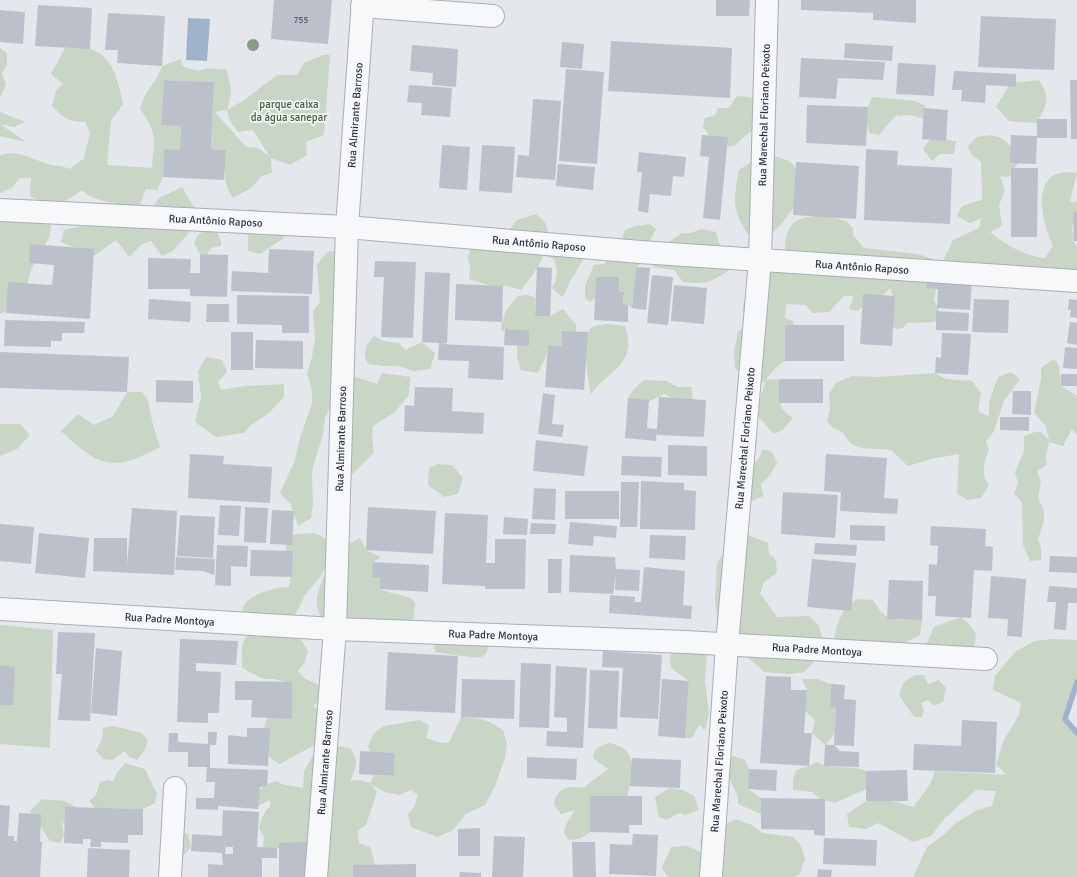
<svg xmlns="http://www.w3.org/2000/svg" width="1077" height="877" font-family="Signika,sans-serif">
  <style>
    .green { fill: #c9d6c5; fill-rule: evenodd }
    .water { fill: #9fb4cc }
    .lines { fill: none; stroke-linecap: round; stroke-linejoin: round }
    .stream { stroke: #9fb4cc; stroke-width: 5.5 }
    .building { fill: #bbc0ca; fill-rule: evenodd }
    .minor-casing { stroke: #a9aeb7; stroke-width: 24 }
    .minor { stroke: #f7f8fa; stroke-width: 22 }
    .tree { fill: #899d89 }
    .labels { text-anchor: middle; dominant-baseline: central; stroke-width: 3.5; stroke-linejoin: round; paint-order: stroke }
    .number-label { font-size: 9px; fill: #4f5766 }
    .park-label { font-size: 11px; fill: #3f6138; stroke: #f4f6f9 }
    .street-label { font-size: 11px; fill: #2b3445; stroke: #f4f6f9 }
  </style>
  <rect width="100%" height="100%" fill="#e4e7ec"/>
  <!-- green -->
  <path class="green" d="M0,48L7,53V65L2,73L6,85L0,97Z
    M65,48C73,48 82,47 90,49C114,56 118,82 123,104L111,121L107,165L152,168C154,139 158,134 140,109C143,93 157,82 162,66L181,59L182,66L198,71L208,68L227,70L231,90L228,110L244,100L277,75H297L304,63L323,55H330L324,135L306,142L307,155L290,165L271,158L272,173L262,176L251,188L233,198C222,183 225,168 226,150L211,149L214,82L164,80L161,124L181,126L180,150H164L163,177L157,190L146,189L140,205L127,207L152,208L159,198L182,187L195,209L193,228L173,251L162,256L151,241L142,244L129,257L116,240L94,256L61,242L64,230L82,226L92,216L124,207C109,200 94,202 82,190C62,205 53,208 30,196L31,178H20L12,188L0,193V155C19,151 26,156 42,162C51,166 61,165 70,169L84,158L90,133L85,122C70,123 62,117 52,106L56,90L63,84L51,74ZM227,110L230,121L238,132L253,130L270,157L258,148L246,147L215,112Z
    M1039,80C1051,98 1047,106 1036,123L1009,121L996,107L1011,83Z
    M737,96L750,97L762,103L756,129L745,136L734,146H717L703,127L705,118L715,115L718,108H729Z
    M872,97L915,101L926,106L924,108V119L911,115L898,116L897,114L879,135L869,133L864,111L868,107Z
    M0,112L25,122L14,127L0,124Z
    M0,124L26,142L0,136Z
    M990,135C1009,139 1011,146 1018,163L1009,177L1000,176L1005,190L999,205L1002,226L990,232C1006,245 1024,256 1045,258L1053,246C1045,229 1034,193 1050,178C1057,171 1069,172 1077,173L1070,202H1076L1077,199V216L1072,226L1074,241L1077,247V278L949,273L944,259L953,240L979,228L981,218L970,223L957,216L962,206L982,200L981,162L971,154L968,146L977,137Z
    M931,138L956,141L954,154H940L932,161L923,149Z
    M768,155C798,160 796,167 804,194L782,223L771,234H748C731,211 734,196 739,170L754,160Z
    M249,209C273,211 280,214 284,238L260,254L248,251V235L239,232L244,216Z
    M0,214L51,223L50,236L31,270L24,295L18,305L0,314Z
    M536,214C539,217 543,220 545,223C557,246 534,273 521,290L507,286H491L469,279L470,268L468,258L473,241L497,238L510,229L517,220Z
    M826,215L846,221L853,228V235L864,248L918,254L932,259L939,272L934,300L941,315L934,322L907,323L903,328L896,329L883,318L885,307L893,296L890,288L881,297L869,300L858,311L849,309L854,296H844L829,312L812,313L806,305L786,304L785,318L793,321C800,367 786,350 766,380L779,379L783,384C779,403 776,406 793,418L783,430L774,434L756,414C758,402 763,393 765,381L760,384L743,379L735,367L734,351L738,332L747,323C737,298 747,297 767,283L768,273L788,262C783,250 784,226 798,220C806,216 818,216 826,215Z
    M650,224L656,229L644,252L646,261L636,267L632,308L628,305L623,304L624,293L619,292V277H596L595,298L590,302L585,298V286L594,265L604,264L607,260L616,256L625,230L635,226Z
    M207,228L216,229L221,241V246L211,248L207,254H200L194,243L198,235Z
    M701,229L716,232L728,271C708,284 706,284 683,282L674,270L653,267L656,253L667,243L682,233H691Z
    M551,241L586,252C582,262 577,271 571,280C567,287 567,292 562,297L552,288C558,278 559,269 553,258L546,257Z
    M343,250L338,307L331,327L335,347L331,376L330,408L325,417L323,435L313,467L312,475L313,505L311,518L298,526L290,503L280,493L295,460L299,441L312,403V391L307,373L312,357L315,338L313,311L320,302L317,265L327,252Z
    M528,295L535,298V316H550L563,309L576,325V332L562,331V346L548,345L547,354L538,373L521,370L517,357V346H529V330L505,329L501,332C503,314 506,309 518,296Z
    M606,324L625,326C638,365 610,368 591,394C588,381 581,337 591,328C595,325 602,325 606,324Z
    M374,336L383,341L399,343L405,350L422,342L435,353L430,369L413,371L399,366H383L368,364C361,353 367,344 374,336Z
    M206,357L222,360L227,372L218,382L221,390L245,386L284,384V397L269,413L250,426L244,433L216,437L195,422L201,397L198,371Z
    M1054,359L1059,366L1061,386L1077,396V435L1072,429L1063,446L1049,442L1046,456L1047,465L1037,471L1041,482L1038,499C1048,514 1044,522 1038,539L1041,548V560L1030,561L1023,545L1022,502L1014,494L1018,483L1015,472L1024,451V436L1035,432H1041L1049,440L1046,426L1034,413L1041,379V368Z
    M1011,372L1020,379L1004,401L994,431L986,442L989,450C984,462 980,474 989,485L981,498L967,500L957,493L959,454L931,459L908,466L891,450L862,448L851,444L842,432L832,427L827,421L830,409L829,394L836,383L852,376L878,377L935,373L946,379L972,381L981,393L978,412L989,416V402L998,377Z
    M382,373L410,377L409,395L395,412L373,426L372,436L374,452L353,474L339,471L353,376L377,384Z
    M644,380L666,381L678,387H691L693,399L680,402L664,394L644,404L628,398L634,389Z
    M127,392H142L148,400L153,425L160,447C112,473 99,467 61,431L78,414L94,425L113,416Z
    M0,424H20L30,435L17,449L0,456Z
    M763,449L772,452L777,463L770,475L761,484L763,496L748,503L731,490L730,478L758,460Z
    M438,464L452,465L463,478L458,494L444,497L428,485L429,468Z
    M314,533L343,547L360,538L366,550L381,557L373,562L380,578V589C392,595 406,593 415,602L414,619L405,621L322,619C309,598 324,582 329,561L321,576L304,596L300,606L293,618L241,617C242,614 242,610 243,607C249,594 275,587 289,587L292,571L284,559L288,535Z
    M748,535L768,543L769,554L776,560L777,573L764,582L760,593L777,617L809,616L819,626L823,640L816,660L804,672L789,674L764,672L732,643L718,625L715,602L717,563L736,536Z
    M858,599L873,600C888,625 894,619 922,620L920,635C888,653 869,644 834,640C837,623 842,607 858,599Z
    M961,617L971,626L976,634L974,648L923,652L934,627Z
    M0,625L53,630L50,748L0,744Z
    M260,627L300,638L308,651L305,662L298,671L304,678L323,687L318,702L313,706L319,711L316,744L280,764C245,749 273,704 285,682L275,679H263L242,668C243,644 237,641 260,627Z
    M1054,639L1077,640V682L1065,719L1077,733V877H913L927,847L942,836L957,822L978,810L992,806L996,791L976,790L944,819L931,836L913,842L878,823L866,829L849,827L847,814L866,801H892L914,807C923,792 930,788 935,771L1006,775L996,764L1004,740L1019,715L1021,703L993,690L995,676L1015,652L1034,641Z
    M438,641L488,644C488,650 487,655 481,657C477,659 443,653 435,652L434,647Z
    M678,648L707,654L705,681L709,714L705,730L699,725L692,738H685L689,681L671,668L670,656Z
    M915,675H924L928,684L939,680L946,688L943,702L934,706L928,700L921,703L924,711L922,717H914L899,695L904,682Z
    M802,679H817L831,684L830,707L836,708L835,733L825,745L812,733L815,720L805,711L807,690Z
    M461,717C481,718 486,719 503,730L507,744L505,758L495,786L485,805L466,814L453,830L437,837L411,827L408,814L414,807L418,795L411,790L399,795L384,792L371,784L377,792L366,825L358,830L359,843L370,847C374,858 377,867 370,877H300L289,850L277,848L270,852L263,847L264,837L259,828L260,823L266,810L270,807V800L258,806C253,791 265,783 278,781L281,784L303,788L304,771L313,755L336,746L350,748C360,762 356,767 350,781L359,780L370,783L374,775L394,776L395,753L370,752L368,746L374,733L384,726L419,720L429,725L426,738L438,742L449,743Z
    M113,726L142,733L148,741L145,750L137,760L129,757L125,751L113,760L103,759L96,751L102,739L103,728Z
    M609,743C639,748 634,772 627,796H590V832L580,839L568,840L564,833L566,824L575,810L561,814L554,805C555,789 568,785 583,788L608,769L593,758C594,748 599,746 609,743Z
    M733,756L745,760L749,769L748,789L761,798V814L738,804V797L722,762Z
    M817,762C832,771 850,764 866,771V789L835,803L820,799L812,792L793,790V779L796,770L809,766Z
    M125,763L145,769L157,794L155,803L143,809L95,808L89,801L96,795L100,782L108,780L113,782L117,773Z
    M670,788L683,790L694,796L699,810L685,815L679,813L667,820L659,817L655,797Z
    M42,799L65,801L76,807L72,816L62,824L64,835L60,843L50,841L30,811Z
    M736,819L752,825L762,833L794,837L801,846L805,859L799,875L794,877H668L662,868L671,847L687,846L702,853L700,839L715,829Z
    M173,827L188,834L191,847L185,854L172,860Z"/>
  <!-- water -->
  <path class="water" d="M188,18L210,19L207,61L186,60Z"/>
  <g class="lines">
    <!-- stream -->
    <path class="stream" d="M1077,682L1065,719L1077,733"/>
  </g>
  <!-- building -->
  <path class="building" d="M274,0H332L328,44L271,39Z
    M716,0H750L749,16H716Z
    M801,0H916V23L873,20V13L801,10Z
    M38,5L92,8L90,49L35,46Z
    M0,10L25,12L23,44L0,42Z
    M108,13L165,16L162,66L117,63L118,50H105Z
    M981,16L1056,19L1054,70L978,67Z
    M611,41L732,48L730,98L608,91Z
    M562,42L584,44L582,69L560,67Z
    M845,43L893,46L892,61L844,58Z
    M412,45L458,49L456,87L432,85L433,73L410,71Z
    M801,58L885,62L883,80L838,78L836,99L799,97Z
    M898,63L936,65L934,96L896,94Z
    M566,69L604,72L597,164L559,161Z
    M954,71L1016,74V87L986,85L985,103L961,101L962,90H952Z
    M164,80L214,82L211,149L226,150L224,180L163,177L164,149L180,150L181,126L161,125Z
    M1070,80H1077V139H1071Z
    M409,85L452,88L450,117L421,115L422,103L407,102Z
    M533,99L561,101L555,180L516,177L518,155L529,156Z
    M807,105L868,107L866,146L806,143Z
    M924,108L948,110L946,141L922,139Z
    M1037,119H1067V138H1037L1036,164L1010,163L1011,135L1037,136Z
    M702,135L728,137L720,220L703,218L709,157L700,156Z
    M442,145L470,147L467,190L439,188Z
    M482,145L515,147L512,193L479,191Z
    M866,149L898,151L897,165L952,168L950,224L864,220Z
    M639,152L686,157L684,177L673,176L671,196L650,194L648,213L638,211L642,172H637Z
    M796,162L859,166L856,219L793,215Z
    M558,164L595,167L593,190L556,186Z
    M1011,168H1038L1037,237H1011Z
    M1073,212H1077V241H1074Z
    M30,244L94,249L90,319L6,313L8,282L52,285L54,265L29,263Z
    M269,249L314,251L312,294L231,291L232,271L268,273Z
    M200,254L228,255L227,297L190,296V289H148V258L191,259L190,273H200Z
    M375,261L416,262L413,338L381,337L384,277H374Z
    M537,267L552,268L550,316H535Z
    M636,267L650,268L646,310L632,308Z
    M425,272L450,273L447,343L441,344L504,347L503,380L468,378L469,361L438,360L439,343L422,342Z
    M652,275L673,277L668,325L647,323Z
    M596,277H619V292H624L623,304L628,305V322L594,320Z
    M927,279L972,281L970,310L937,308L938,289L926,288Z
    M456,284L503,286L502,322L455,320Z
    M674,285L707,288L704,324L671,321Z
    M863,294L895,296L892,346L860,344Z
    M237,295L309,296V333H282V325L237,324Z
    M149,299L191,302L190,322L148,319Z
    M974,299L1009,300L1008,333L972,332Z
    M1069,299L1077,300V318L1070,317L1071,310H1068Z
    M207,304H229V322H206Z
    M936,311L969,313L968,331L936,330Z
    M5,320L85,322L84,333H62V341H51V347L4,346Z
    M1070,322L1077,323V345L1067,343Z
    M785,325H844V361H785Z
    M505,329L529,330V346L504,345Z
    M562,331L588,332L584,390L545,387L548,345L562,346Z
    M231,332H253V370H231Z
    M942,333L971,334L968,375L935,373L936,357L941,358Z
    M256,340L303,341V369L255,368Z
    M1065,347L1077,348V369L1063,368Z
    M0,352L129,357L127,392L0,388Z
    M1061,374H1077V386H1061Z
    M779,379H823V403H779Z
    M156,380L193,381V403L156,402Z
    M415,387L453,388L452,411L484,413L483,434L404,431L405,405L414,406Z
    M1013,391H1031V415L1012,414Z
    M543,393L555,395L552,424L564,425L562,437L538,434Z
    M659,397L706,400L704,437L657,435V431L656,441L625,438L628,398L649,400L647,428L657,429Z
    M1000,417H1029V431L1000,430Z
    M536,440L588,446L584,476L533,471Z
    M668,445L707,446V476L668,475Z
    M190,454L224,456L223,464L272,467L270,503L188,498Z
    M826,454L887,458L884,498L898,499L897,514L840,511L841,492L824,491Z
    M622,456L662,457L661,477L621,475Z
    M641,481L684,483V490L696,491L695,530L640,529Z
    M621,482H639L637,527H620Z
    M534,488L556,489L555,520L532,519Z
    M565,491H619V519H565Z
    M783,492L838,495L835,538L781,534Z
    M220,505L241,506L239,536L218,535Z
    M245,507L268,508L266,543L244,542Z
    M368,507L436,511L433,554L366,550Z
    M132,508L177,511L174,575L93,571L94,538H127V565Z
    M272,510L294,511L292,545L270,544Z
    M445,513L488,515L486,563H495V539H526L525,589H485V581V586L442,584Z
    M180,515L215,517L213,558L177,556Z
    M504,517L528,519L527,535L503,534Z
    M570,522L617,526L616,538L594,536L593,546L568,544Z
    M531,523L556,524L555,534H530Z
    M0,524L34,527L31,564L0,561Z
    M850,525L885,526V541L850,540Z
    M931,526L986,529L985,546L993,547L992,571L974,570L971,618L935,616L936,596H928L929,564L937,565L938,546L930,545Z
    M39,533L89,538L85,578L35,573Z
    M650,535L686,536L685,560L649,558Z
    M815,543L857,545L856,556L814,554Z
    M217,545L248,546L247,567L231,566V586L215,585Z
    M251,550L293,551L292,577L250,576Z
    M570,555L615,557L616,569L640,570L639,591L615,590L616,573L613,594L569,592Z
    M1050,556L1077,557V573L1049,572Z
    M176,557L215,559L214,575L203,571L175,570Z
    M548,559H562L561,593H548Z
    M812,559L856,563L851,611L807,607Z
    M373,562L429,565L428,592L380,589V578L372,577Z
    M644,567L685,571L683,605L692,606L691,619L609,613L610,595L635,597V602H641Z
    M991,576L1026,579L1022,637L1007,636L1008,619L988,618Z
    M889,580L923,581L922,620L887,619Z
    M1049,586L1077,588V603H1068L1066,630L1054,629L1056,602H1047Z
    M58,632L95,633L90,721L58,720L62,674H56Z
    M180,639L238,641L236,665L196,663V671L221,672L219,713H208V723L177,722Z
    M96,648L122,651L117,716L91,713Z
    M603,651L662,655L658,719L620,717L623,668L602,667Z
    M388,652L458,656L455,713L385,710Z
    M521,663L551,664L549,728L519,727Z
    M0,665L15,667L13,705H0Z
    M556,666L587,668L583,748L546,746L547,731L567,732V718L554,717Z
    M590,670L619,671L617,729L588,728Z
    M766,676L791,677V690H807L804,733H812L809,766L760,763Z
    M462,679L515,680L514,719L461,717Z
    M662,679L689,681L685,738L658,736Z
    M235,681L292,682V719L251,717L252,700H235Z
    M831,684L845,685L844,699L856,700L854,746L834,745L836,708L830,707Z
    M962,720L997,722L995,773L913,770L914,744L961,746Z
    M247,728H270L268,766L228,764V735L247,737Z
    M208,732H217L216,745H210V768L268,770L267,786L260,787L258,809L218,806V810L196,809V798H214L215,782H206L207,767H188V752H168L169,733H178V742L208,744Z
    M825,745H834L840,751L859,752V767L824,766Z
    M360,751L395,753L394,776L359,774Z
    M527,757L577,759L576,780L527,778Z
    M632,758L681,760L680,788L630,786Z
    M749,769L777,770L776,791L748,789Z
    M907,770L908,801H866V771Z
    M590,796H642V825H629V833L590,832Z
    M761,798L825,799V836L814,835V830L761,829Z
    M0,805L10,806L8,836H14V841H17L19,813L41,814L40,842H42L40,877H0Z
    M65,807L143,809V835H128V843L101,842V847H90L91,839H83V844L64,843Z
    M223,810L259,812L257,847L277,848V858H262V877H208V864L223,865L222,853L191,851L192,834L222,836ZM226,841V847H233V854H225Z
    M480,828V856H458V829Z
    M633,834L658,835L656,876L609,874L610,844L632,845Z
    M494,836L525,837L523,877H492Z
    M824,838L877,840L876,866L823,864Z
    M307,842V877H279V843Z
    M572,842H595L596,877H573Z
    M88,848L130,850L129,877H87Z
    M416,864V877H353V865Z
    M818,869L832,870L831,877H817Z
    M460,872L481,873V877H459Z"/>
  <g class="lines">
    <!-- minor casing -->
    <g class="minor-casing">
      <g id="minor">
        <path d="M362,6L493,16"/>
        <path id="s1" d="M0,210L347,227L640,252L1077,281"/>
        <path id="s2" d="M0,609L335,629L686,642L986,659"/>
        <path d="M170,877L175,788"/>
        <path id="s3" d="M316,877L335,629L347,227L363,0"/>
        <path id="s4" d="M711,877L727,645L760,260L767,0"/>
      </g>
    </g>
    <!-- minor -->
    <use href="#minor" class="minor"/>
  </g>
  <!-- trees -->
  <circle class="tree" cx="253" cy="45" r="6"/>
  <g class="labels">
    <!-- number labels -->
    <g class="number-label">
      <text x="301" y="20">755</text>
    </g>
    <!-- park labels -->
    <g class="park-label">
      <text x="289" y="104">parque caixa<tspan x="289" dy="13">da água sanepar</tspan></text>
    </g>
    <!-- street labels -->
    <g class="street-label">
      <text stroke="none"><textPath href="#s3" startOffset="763">Rua Almirante Barroso</textPath></text>
      <text stroke="none"><textPath href="#s4" startOffset="764">Rua Marechal Floriano Peixoto</textPath></text>
      <text stroke="none"><textPath href="#s1" startOffset="216">Rua Antônio Raposo</textPath></text>
      <text stroke="none"><textPath href="#s1" startOffset="540">Rua Antônio Raposo</textPath></text>
      <text stroke="none"><textPath href="#s1" startOffset="864">Rua Antônio Raposo</textPath></text>
      <text stroke="none"><textPath href="#s3" startOffset="439">Rua Almirante Barroso</textPath></text>
      <text stroke="none"><textPath href="#s4" startOffset="440">Rua Marechal Floriano Peixoto</textPath></text>
      <text stroke="none"><textPath href="#s2" startOffset="170">Rua Padre Montoya</textPath></text>
      <text stroke="none"><textPath href="#s2" startOffset="494">Rua Padre Montoya</textPath></text>
      <text stroke="none"><textPath href="#s2" startOffset="818">Rua Padre Montoya</textPath></text>
      <text stroke="none"><textPath href="#s3" startOffset="115">Rua Almirante Barroso</textPath></text>
      <text stroke="none"><textPath href="#s4" startOffset="116">Rua Marechal Floriano Peixoto</textPath></text>
    </g>
  </g>
</svg>
